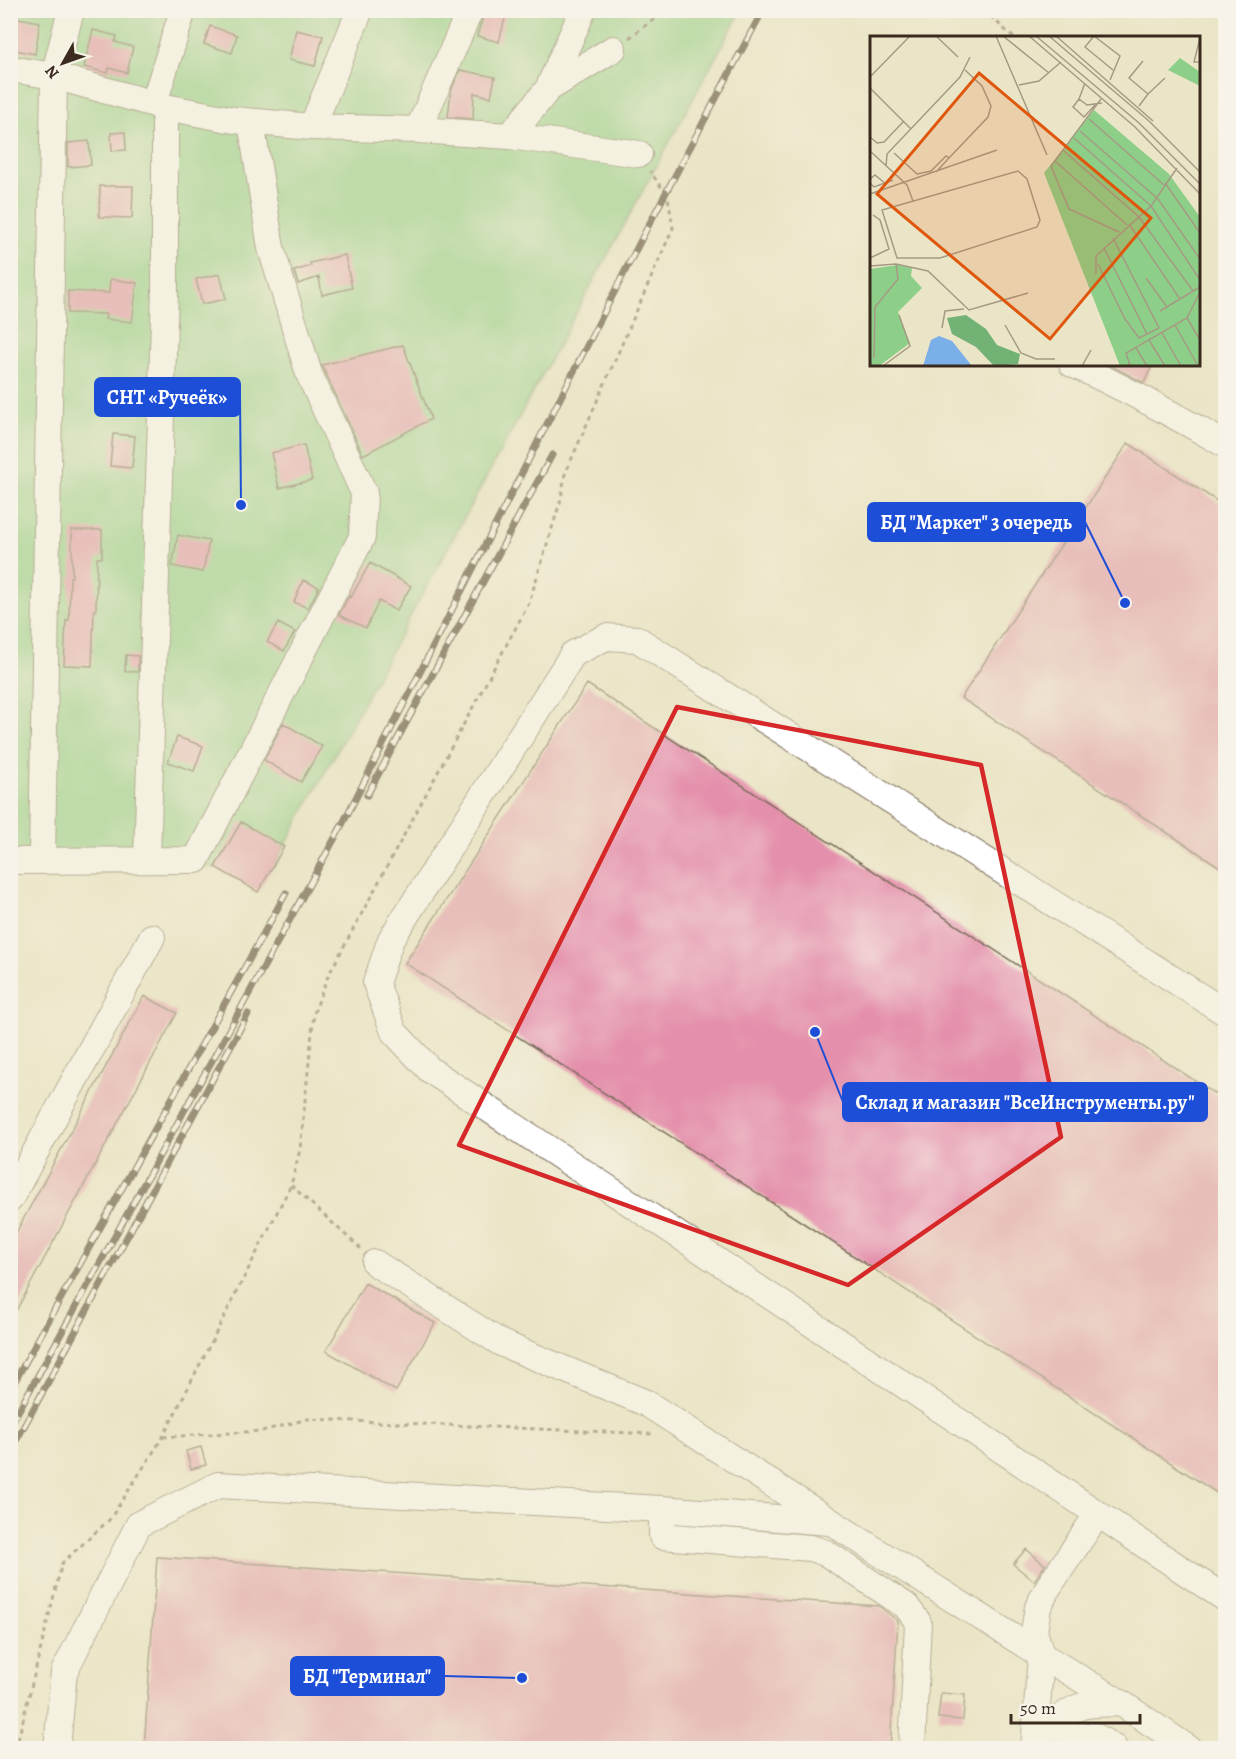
<svg xmlns="http://www.w3.org/2000/svg" width="1236" height="1759" font-family="Alegreya,serif">
  <style>
    .green { fill: #8dcf88; stroke: #647c53; stroke-width: 1.5 }
    .building { fill: #e48fab }
    .lines { fill: none; stroke-linecap: round; stroke-linejoin: round }
    .minor-casing { stroke: #796b59; stroke-width: 28 }
    .path { stroke: #796b59; stroke-width: 3; stroke-dasharray: 4.5 4.5; stroke-linecap: butt }
    .minor { stroke: #fff; stroke-width: 26 }
    .rail-casing { stroke: #3b2a1e; stroke-width: 7 }
    .rail { stroke: #f7f3e8; stroke-width: 4.5; stroke-dasharray: 14; stroke-linecap: butt }
    .marked { fill: none; stroke: #d62828; stroke-width: 4.5; stroke-linejoin: round }
    .inset-road { fill: none; stroke: #a59a83; stroke-width: 1.5 }
    .view { fill: #df570d; fill-opacity: 0.15; stroke: #df570d; stroke-width: 3 }
    .inset-edge { fill: none; stroke: #3b2a1e; stroke-width: 3 }
    .leader { fill: none; stroke: #1d4ed8; stroke-width: 2 }
    .callout-dot { fill: #1d4ed8; stroke: #f7f3e8; stroke-width: 2 }
    .callout { fill: #1d4ed8; stroke: #1d4ed8; stroke-width: 2 }
    .callout-label { font-size: 20px; text-anchor: middle; font-weight: bold; fill: #fff }
  </style>
  <rect width="100%" height="100%" fill="#f7f3e8"/>
  <filter id="ink" filterUnits="userSpaceOnUse"><feTurbulence type="fractalNoise" baseFrequency=".0167" numOctaves="2"/><feDisplacementMap in="SourceGraphic" scale="12" xChannelSelector="R" yChannelSelector="G"/><feConvolveMatrix kernelMatrix="1 2 1 2 8 2 1 2 1" color-interpolation-filters="sRGB"/></filter>
  <filter id="wash" filterUnits="userSpaceOnUse"><feTurbulence type="fractalNoise" baseFrequency=".008" numOctaves="4" result="noise"/><feDisplacementMap in="SourceGraphic" scale="24" xChannelSelector="R" yChannelSelector="G"/><feGaussianBlur stdDeviation="1.35" result="paint"/><feColorMatrix in="noise" values="0 0 0 0 0 0 0 0 0 0 0 0 0 0 0 0 0 1.4 0 .05"/><feComposite in="paint" operator="in"/></filter>
  <g filter="url(#wash)">
    <rect width="100%" height="100%" fill="#ebe5c7"/>
    <!-- green -->
    <path class="green" d="M10,11H741L275,864L123,871L11,874Z"/>
    <g id="blocks">
      <!-- building -->
      <path class="building" d="M485,10H507L499,42L477,36Z
        M13,17L40,22L35,54L10,49V33Z
        M210,26L237,35L232,53L204,44Z
        M93,30L117,36L115,42L133,47L127,73L109,68L108,73L84,67Z
        M296,30L323,36L315,66L289,60Z
        M460,70L495,77L491,97L474,93L473,119L448,117L451,91Z
        M125,132L126,150L112,151L111,133Z
        M89,141L91,165L68,167V143Z
        M100,186H133L132,218L99,217Z
        M345,255L352,288L322,295L319,277L298,284L294,271L311,266L310,263Z
        M220,274L226,299L202,304L196,279Z
        M110,279L137,283L132,322L105,319L106,314L68,313V291L109,293Z
        M403,345L431,419L363,455L322,365Z
        M1108,364H1153L1144,383Z
        M113,434L135,436L132,468L110,466Z
        M1128,443L1226,507V871L961,698Z
        M304,445L312,480L279,488L271,453Z
        M72,530H102V558H97L96,610H94L92,666L64,665L66,620H69L70,577H72Z
        M178,535L209,541L203,572L172,566Z
        M370,563L411,586L396,611L379,601L366,628L339,615L349,596L351,597Z
        M303,580L319,587L308,608L294,602Z
        M278,623L295,632L284,651L267,642Z
        M126,655L138,656V672L125,671Z
        M587,684L1226,1101V1499L405,963Z
        M283,723L322,746L301,782L264,760Z
        M177,737L203,746L194,771L168,762Z
        M241,822L284,847L258,892L215,867Z
        M144,996L177,1013L10,1322V1244Z
        M365,1283L435,1323L396,1391L326,1351Z
        M201,1447L206,1465L191,1469L186,1451Z
        M1026,1549L1045,1565L1034,1581L1013,1564Z
        M157,1557L879,1606L898,1621L890,1749H144Z
        M941,1693L965,1695L963,1720L938,1718Z"/>
    </g>
  </g>
  <g filter="url(#ink)">
    <use href="#blocks" fill-opacity="0" stroke="#796b59" stroke-width="1.5"/>
    <g class="lines">
      <!-- minor casing -->
      <g class="minor-casing">
        <path id="minor" d="M10,69L54,76L165,107L234,120L312,127L418,130L510,136L548,89L613,49
          M548,89L583,10
          M154,103L183,10
          M312,127L360,10
          M418,130L470,10
          M510,136L639,154
          M1072,364C1125,388 1176,416 1226,445
          M147,859L165,290V107
          M42,860L54,76L71,10
          M10,861L196,860L362,537L364,493L309,374L271,248L251,122
          M1226,1013L637,639L606,637L573,654L391,939L376,983L394,1032L430,1070L1226,1599
          M10,1199L152,937
          M375,1263L501,1343L646,1403L875,1550L1041,1655L1121,1703L1188,1748
          M829,1522L662,1509V1536L810,1548L826,1553L906,1606L918,1622L912,1748
          M1069,1736H1095L1114,1748
          M57,1748L64,1672L139,1524L218,1485L662,1509
          M1034,1748L1041,1655L1034,1631L1038,1607L1049,1586L1097,1515
          M1038,1748C1045,1730 1063,1712 1082,1706C1094,1703 1109,1704 1121,1703"/>
      </g>
      <!-- path -->
      <path class="path" d="M984,10L1014,38
        M629,38L666,10
        M291,1185L361,1249
        M163,1437L262,1431L308,1419L654,1434
        M16,1748L62,1563L110,1519L163,1437L291,1185L300,1150L314,1013L328,976L529,603L561,499L565,474L673,228L668,197L650,171"/>
      <!-- minor -->
      <use href="#minor" class="minor"/>
      <!-- rail casing -->
      <g class="rail-casing">
        <path id="rail" d="M367,795L552,455
          M10,1390L286,893
          M10,1426L341,827L645,232L763,10
          M10,1452L248,1014"/>
      </g>
      <!-- rail -->
      <use href="#rail" class="rail"/>
    </g>
  </g>
  <!-- marked area -->
  <path d="M0 0H1236V1759H0ZM677,707L981,765L1061,1137L848,1285L459,1145Z" fill="#ebe5c7" fill-opacity=".55" fill-rule="evenodd"/>
  <path class="marked" d="M677,707L981,765L1061,1137L848,1285L459,1145Z"/>
  <!-- overview -->
  <g transform="translate(870 36)">
    <rect width="330" height="330" fill="#ebe5c7"/>
    <path d="M310,22L330,36V50L298,34ZM224,74L299,138L330,181V330H250L174,137ZM28,229L42,232L41,240L52,252L28,276L40,307L9,330H0V233Z" fill="#8dcf88"/>
    <path d="M96,279L116,293L127,309L150,318L148,328L124,330L106,311L82,298L77,282Z" fill="#72b274"/>
    <path d="M69,300L82,305L102,330H53L61,304Z" fill="#7aafe8"/>
    <path class="inset-road" d="M66,0L88,21M126,0L177,119M133,0L179,37M159,0L265,91L330,158M166,0L269,87L330,148M179,0L279,85L330,136M186,0L283,85M330,2L324,26H330M0,41L40,0M240,44L250,20L224,0L215,11L243,34M215,47L209,63L217,69L232,67M149,49L169,45L191,26M0,52L41,93M278,58L295,42M209,63L203,71L214,81L225,69M231,63L181,130L199,173L249,196M269,70L278,58L259,42L273,25M219,83L294,149M210,95L288,163L330,223M0,101L7,107L14,106L33,86M204,102L281,170L330,244M0,115L37,149L43,165M194,115L269,181L323,255M24,117L47,138L61,135L76,120L79,122L66,136M79,122L118,81L121,70L112,50L95,34M185,125L257,189M16,131L17,118L90,41L100,21M148,135L157,143L170,184L167,191L70,222H27L12,174ZM0,143L5,139L16,148M0,147L4,151L23,144M295,147L330,197M0,158L127,114M259,188L310,263M234,212L277,298M0,222L19,213L10,184L3,179M228,228L255,283L269,302L289,292L243,202M0,230L26,228L58,235L99,274L158,257M226,238V220L281,170L307,132M276,242L297,271M290,275L330,251M317,282L330,304M135,289L151,317L166,323H185M305,289L328,330M72,292L75,275L94,273M292,297L311,330M279,304L295,330M266,312L277,330M4,322L5,271L28,243L26,228M13,330L40,310L29,279M212,330L221,314M260,330L256,317L317,282L330,256"/>
    <path class="view" d="M109,37L281,182L180,303L7,158Z"/>
    <rect width="330" height="330" class="inset-edge"/>
  </g>
  <!-- callouts -->
  <path class="leader" d="M241 505L240 397M1125 603L1085 522M815 1032L843 1102M522 1678L444 1676"/>
  <g class="callout-dot">
    <circle cx="241" cy="505" r="6"/>
    <circle cx="1125" cy="603" r="6"/>
    <circle cx="815" cy="1032" r="6"/>
    <circle cx="522" cy="1678" r="6"/>
  </g>
  <g class="callout">
    <rect x="95" y="378" width="145" height="38" rx="6"/>
    <rect x="868" y="503" width="217" height="38" rx="6"/>
    <rect x="843" y="1083" width="364" height="38" rx="6"/>
    <rect x="291" y="1657" width="153" height="38" rx="6"/>
  </g>
  <g class="callout-label">
    <text x="167" y="404">СНТ «Ручеёк»</text>
    <text x="976" y="529">БД "Маркет" 3 очередь</text>
    <text x="1025" y="1109">Склад и магазин "ВсеИнструменты.ру"</text>
    <text x="367" y="1683">БД "Терминал"</text>
  </g>
  <!-- margin -->
  <rect width="1236" height="1759" fill="none" stroke="#f7f3e8" stroke-width="36"/>
  <!-- north arrow -->
  <g transform="translate(63 63) rotate(230)" stroke="#f7f3e8" stroke-width="4.5" paint-order="stroke">
  <path d="M0-4.5L10 22L0 15L-10 22Z" fill="#3b2a1e"/>
  <text y="-9" font-size="16" font-weight="bold" text-anchor="middle" fill="#3b2a1e">N</text>
  </g>
  <!-- scale -->
  <path d="M1011 1714v9h129v-9" fill="none" stroke="#3b2a1e" stroke-width="3"/>
  <text x="1020" y="1714" font-size="18" fill="#3b2a1e" stroke="#f7f3e8" stroke-width="4.5" paint-order="stroke">50 m</text>
</svg>
